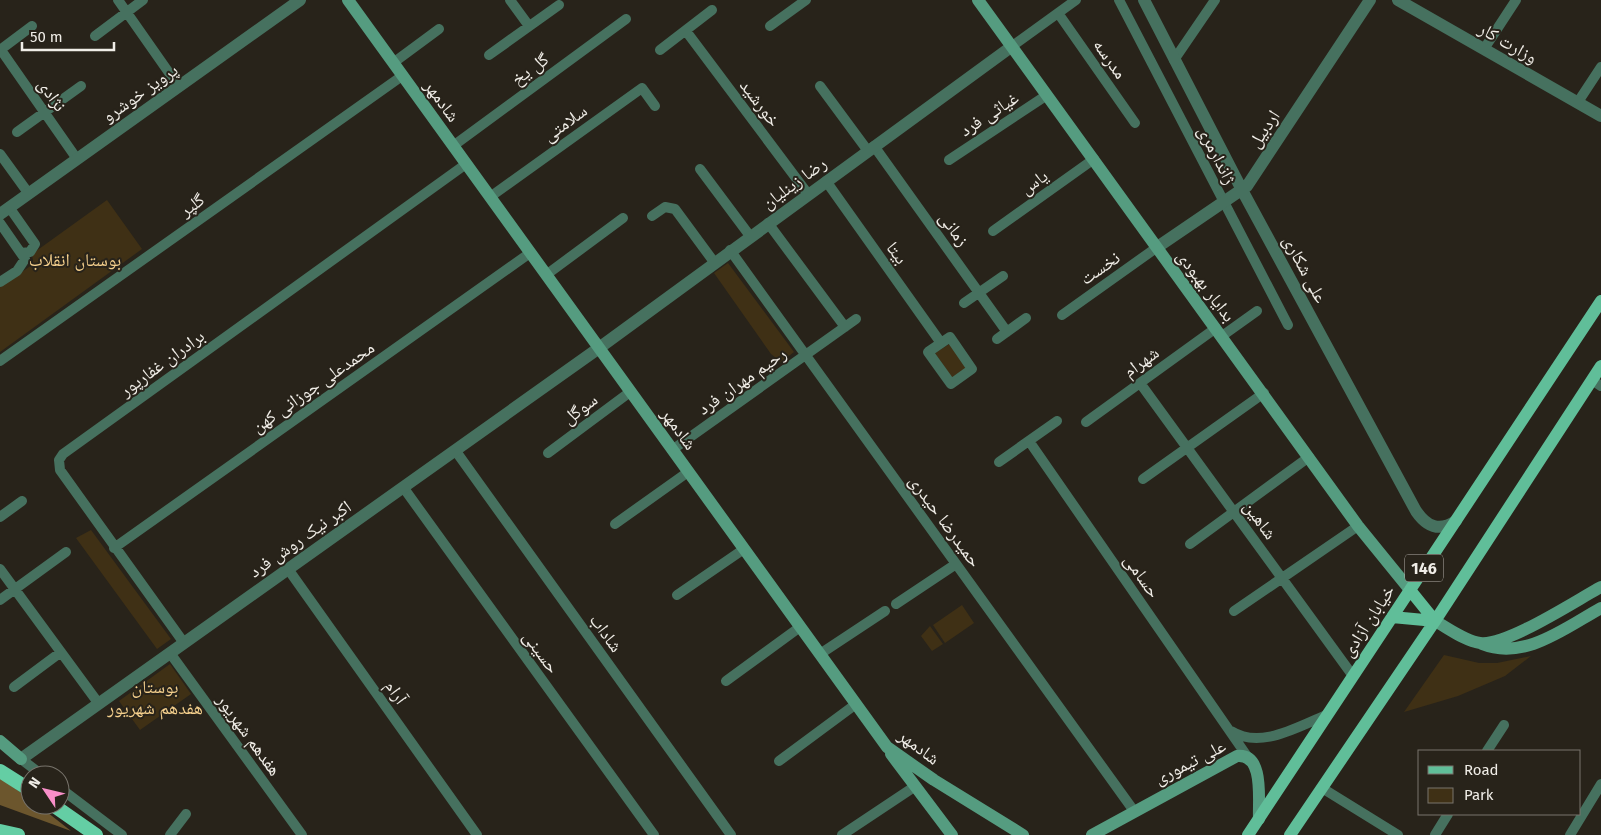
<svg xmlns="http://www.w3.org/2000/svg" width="1601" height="835" font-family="'Fira Sans','Noto Naskh Arabic',sans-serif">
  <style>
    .green { fill: #3f3015 }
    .forest { fill: #6c562d }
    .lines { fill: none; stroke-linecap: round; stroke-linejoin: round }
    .minor { stroke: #46715f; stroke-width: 10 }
    .tertiary { stroke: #46715f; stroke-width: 12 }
    .secondary { stroke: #559c80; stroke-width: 12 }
    .primary { stroke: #60be99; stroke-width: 12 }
    .trunk { stroke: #64cea4; stroke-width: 14 }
    .labels { text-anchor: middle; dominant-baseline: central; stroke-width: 4; stroke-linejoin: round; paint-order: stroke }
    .shield { fill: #28231a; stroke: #b4b0aa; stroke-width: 1 }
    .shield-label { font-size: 16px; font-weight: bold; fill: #f0ede7 }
    .street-label { font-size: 18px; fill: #f0ede7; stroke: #28231a }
    .park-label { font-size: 18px; fill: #f4cf8c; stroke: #28231a }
  </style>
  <rect width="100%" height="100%" fill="#28231a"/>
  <!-- green -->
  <path class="green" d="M107,200L142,249L0,352V287L29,267L33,261L32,254Z
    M728,263L794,352L781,362L771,354L714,273Z
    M951,343L967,367L952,378L935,353Z
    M91,530L171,639L157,649L76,538Z
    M962,605L974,623L945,643L933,625Z
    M930,626L943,644L932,651L921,636Z
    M1444,655L1479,663H1497L1531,656L1505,676L1458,696L1404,712Z
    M170,664L191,694L140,730L119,701Z"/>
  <!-- forest -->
  <path class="forest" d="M0,778L30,799V805H38L71,831L0,805Z"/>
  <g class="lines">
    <!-- minor -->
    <path class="minor" d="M118,0L179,87
      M510,0L529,26
      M1119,0L1288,325
      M1058,13L1135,123
      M770,26L806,0
      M686,31L808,194
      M95,36L143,0
      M1011,47L1076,0
      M1484,49L1516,0
      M0,50L32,26
      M1,50L77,159
      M660,50L712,10
      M489,55L559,5
      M1174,60L1215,0
      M393,63L439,29
      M820,86L868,151
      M1578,102L1601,67
      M17,132L81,86
      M453,146L626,19
      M874,146L1007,332
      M0,154L29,194
      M949,160L1047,95
      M700,169L750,236
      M826,181L941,343
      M490,197L642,88L655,106
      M9,207L35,244L30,252L22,253
      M652,216L665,207L675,209L714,262
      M0,223L25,259L17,271L0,282
      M768,223L845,327
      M993,231L1094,159
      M730,250L1134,811
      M546,275L623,218
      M964,303L1003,276
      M1062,315L1156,248
      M1222,336L1257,311
      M950,337L972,369L951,384L928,352Z
      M997,339L1026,318
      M0,361L402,76
      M1592,380L1601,386
      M1140,383L1353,676
      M1086,422L1216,328
      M1029,441L1247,756
      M455,450L731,835
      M672,450L856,319
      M548,453L630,392
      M999,462L1057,421
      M1143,479L1264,393
      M403,487L654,835
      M0,517L22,501
      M615,524L688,472
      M1190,544L1309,457
      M114,548L530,253
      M0,569L99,704
      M288,569L477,835
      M677,595L744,549
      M0,600L66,552
      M896,604L956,564
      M1234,611L1358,526
      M184,643L60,470L59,460L63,454L466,164
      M170,653L302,835
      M820,654L885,611
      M726,681L800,627
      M14,687L61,652
      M1231,731C1261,750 1298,726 1327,715
      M1487,751L1504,725
      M21,759L42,775
      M779,761L856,704
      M60,788L122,835
      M1322,788L1398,835
      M170,835L186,814
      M842,835L914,787
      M1435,835L1448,814
      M1570,835L1601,784"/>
    <!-- tertiary -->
    <path class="tertiary" d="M1144,0L1242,190L1416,511C1427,527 1439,532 1456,521
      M1398,0L1601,116
      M0,214L300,0
      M1156,248L1247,186L1370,0
      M21,759L599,348L1011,47"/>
    <!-- secondary -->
    <path class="secondary" d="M348,0L887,747L934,780L1023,835
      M978,0L1358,526L1410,590
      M1435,621C1448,628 1465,641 1480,643C1507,646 1575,601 1601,587
      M1482,644C1524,661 1565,628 1601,608
      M0,741L21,759
      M891,754L952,835
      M1092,835L1237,756C1265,753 1258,801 1259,819"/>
    <!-- primary -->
    <path class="primary" d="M1410,590L1435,621
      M1392,617L1435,621
      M1248,835L1601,301
      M1290,835L1435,621L1601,366"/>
    <!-- trunk -->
    <path class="trunk" d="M0,771L30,790
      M53,805L96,835
      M0,831L18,835"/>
  </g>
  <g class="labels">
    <!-- shield labels -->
    <rect class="shield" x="1405" y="554.5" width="38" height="27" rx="4"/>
    <g class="shield-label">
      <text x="1424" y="568">146</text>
    </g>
    <!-- street labels -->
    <g class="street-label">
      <text transform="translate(1508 43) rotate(30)">وزارت کار</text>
      <text transform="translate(1110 59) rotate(55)">مدرسه</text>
      <text transform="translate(530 69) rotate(-36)">گل یخ</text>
      <text transform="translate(140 93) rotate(-35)">پرویز خوشرو</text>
      <text transform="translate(52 95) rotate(55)">نژادی</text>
      <text transform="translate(442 101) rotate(54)">شادمهر</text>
      <text transform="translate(760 103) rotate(53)">خورشید</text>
      <text transform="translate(989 114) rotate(-33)">غیاثی فرد</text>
      <text transform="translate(565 123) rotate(-36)">سلامتی</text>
      <text transform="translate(1264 129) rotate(-56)">اردبیل</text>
      <text transform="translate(1217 155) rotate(63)">ژاندارمری</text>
      <text transform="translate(1034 182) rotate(-35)">یاس</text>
      <text transform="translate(794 183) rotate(-36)">رضا زینلیان</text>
      <text transform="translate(192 205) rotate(-35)">گلپر</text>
      <text transform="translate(954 229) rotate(54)">زمانی</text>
      <text transform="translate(897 253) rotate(54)">بیتا</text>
      <text transform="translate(1100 268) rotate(-35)">نخست</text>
      <text transform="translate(1305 269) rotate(62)">علی شکاری</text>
      <text transform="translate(1206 286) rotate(53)">بدایار بهبودی</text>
      <text transform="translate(1141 362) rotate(-36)">شهرام</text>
      <text transform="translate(162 363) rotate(-36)">برادران غفارپور</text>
      <text transform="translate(742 381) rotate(-35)">رحیم مهران فرد</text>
      <text transform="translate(313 387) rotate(-35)">محمدعلی جوزانی کهن</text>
      <text transform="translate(580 409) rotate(-37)">سوگل</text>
      <text transform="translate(679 429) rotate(54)">شادمهر</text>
      <text transform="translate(1260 520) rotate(54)">شاهین</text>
      <text transform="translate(945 521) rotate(54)">حمیدرضا حیدری</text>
      <text transform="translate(300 539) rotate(-35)">اکبر نیک روش فرد</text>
      <text transform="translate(1142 576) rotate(55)">حسامی</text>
      <text transform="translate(1368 621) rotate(-57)">خیابان آزادی</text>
      <text transform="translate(606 633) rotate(54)">شاداب</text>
      <text transform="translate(541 652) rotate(54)">حسینی</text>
      <text transform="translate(396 692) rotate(55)">آرام</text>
      <text transform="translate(249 735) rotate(54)">هفدهم شهریور</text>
      <text transform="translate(919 747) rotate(37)">شادمهر</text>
      <text transform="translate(1190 762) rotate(-27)">علی تیموری</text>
    </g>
    <!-- park labels -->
    <g class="park-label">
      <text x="75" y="260">بوستان انقلاب</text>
      <text x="155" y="687">بوستان<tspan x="155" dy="21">هفدهم شهریور</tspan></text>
    </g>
  </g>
  <!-- legend -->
  <rect x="1418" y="750" width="162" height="65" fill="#28231a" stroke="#78746c"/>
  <rect x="1428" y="766" width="25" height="8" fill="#60be99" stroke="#78746c"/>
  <text x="1464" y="775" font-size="15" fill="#f0ede7">Road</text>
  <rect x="1428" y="788" width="25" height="15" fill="#3f3015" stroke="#78746c"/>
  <text x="1464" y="800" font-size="15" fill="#f0ede7">Park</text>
  <!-- north arrow -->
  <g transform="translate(45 790) rotate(305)"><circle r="24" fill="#28231a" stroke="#78746c"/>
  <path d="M0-4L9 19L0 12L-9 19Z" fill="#f98fc9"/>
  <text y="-8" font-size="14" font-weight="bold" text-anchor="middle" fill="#f0ede7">N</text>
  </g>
  <!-- scale -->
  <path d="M22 42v8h92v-8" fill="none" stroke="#f0ede7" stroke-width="2.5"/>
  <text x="30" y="42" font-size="15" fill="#f0ede7" stroke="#28231a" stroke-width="4" paint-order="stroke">50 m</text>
</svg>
